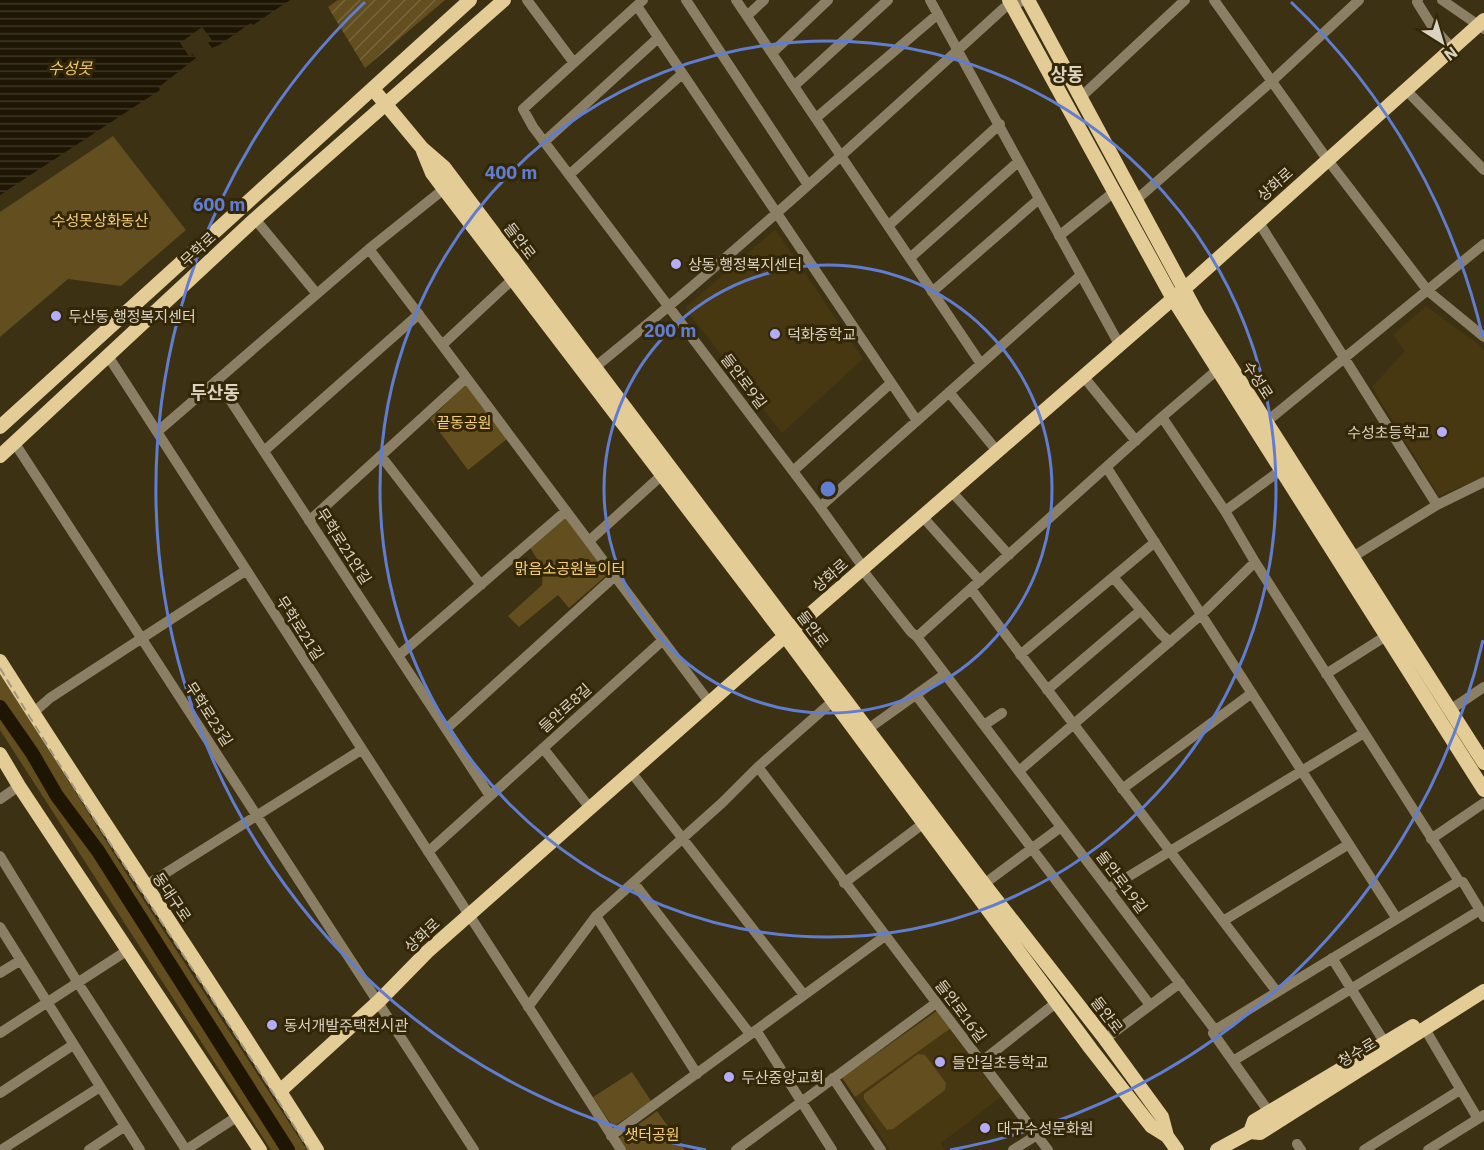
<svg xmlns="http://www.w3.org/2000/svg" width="1484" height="1150" font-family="'IBM Plex Sans','Noto Sans KR',sans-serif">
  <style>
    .built { fill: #483811 }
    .green { fill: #624e1e }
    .garden { fill: url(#garden-furrows) }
    .water { fill: url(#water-rules) }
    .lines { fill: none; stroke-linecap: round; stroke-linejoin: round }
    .river { stroke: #1e1603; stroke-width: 14 }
    .minor { stroke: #8b8066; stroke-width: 10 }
    .major { stroke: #e4cc96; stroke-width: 14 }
    .rail { stroke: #a09781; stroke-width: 2; stroke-dasharray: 9 4.5; stroke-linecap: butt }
    .ring { fill: none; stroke: #607dd0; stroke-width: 3 }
    .poi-dot { fill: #b3adf9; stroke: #332708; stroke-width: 2 }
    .labels { text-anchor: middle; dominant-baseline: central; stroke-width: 6; stroke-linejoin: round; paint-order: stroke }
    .street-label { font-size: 15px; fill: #dbd3c2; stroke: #332708 }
    .park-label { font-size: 15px; fill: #f6d074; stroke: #332708 }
    .poi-label { font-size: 15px; fill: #dbd3c2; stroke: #332708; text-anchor: start }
    .water-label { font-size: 16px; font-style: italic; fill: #edc76b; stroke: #332708 }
    .quarter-label { font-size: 18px; font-weight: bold; fill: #dbd3c2; stroke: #332708 }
    .centre { fill: #607dd0; stroke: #332708; stroke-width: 3 }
    .ring-label { font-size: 18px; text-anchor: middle; font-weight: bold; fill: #607dd0; stroke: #332708; stroke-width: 6; stroke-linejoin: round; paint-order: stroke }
  </style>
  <defs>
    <pattern id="garden-furrows" width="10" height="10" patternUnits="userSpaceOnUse" patternTransform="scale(1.5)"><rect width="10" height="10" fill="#624e1e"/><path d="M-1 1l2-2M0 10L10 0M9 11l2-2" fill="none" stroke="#78673d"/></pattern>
    <pattern id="water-rules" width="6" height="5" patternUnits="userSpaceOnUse" patternTransform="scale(1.5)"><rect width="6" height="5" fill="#1e1603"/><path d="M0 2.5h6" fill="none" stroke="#3e3726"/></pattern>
  </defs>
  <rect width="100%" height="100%" fill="#3d3113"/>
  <!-- built -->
  <path class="built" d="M775,229L863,359L782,433L685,308Z
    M1426,306L1479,345L1484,351V477L1439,496L1372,387L1405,351L1393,335Z
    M951,1028L1002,1096L941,1143L945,1150H890L855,1097Z"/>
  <!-- green -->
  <path class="green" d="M113,136L186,230L121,286L68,279L0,337V212Z
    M466,384L507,439L468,470L430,419Z
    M566,515L608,574L569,608L558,595L519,627L508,616L542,585C544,570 538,559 530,548Z
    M0,672L133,884L307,1150H271L0,730Z
    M938,1010L951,1028L855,1097L842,1078Z
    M918,1054L925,1055L946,1083L945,1090L893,1129L887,1130L864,1099V1094Z
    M632,1072L651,1101L613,1127L593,1097Z
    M657,1111L685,1150H626L618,1139Z"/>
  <!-- garden -->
  <path class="garden" d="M338,0H445L365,68L328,7Z"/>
  <!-- water -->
  <path class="water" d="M0,0H290L253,25L251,23L219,45L212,48L208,43L212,40L202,27L180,43L189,56L193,54L196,58L159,87L160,90L0,195Z"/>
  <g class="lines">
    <!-- river -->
    <path class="river" d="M0,707L32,753L57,796L98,851L288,1150"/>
    <!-- minor -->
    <path class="minor" d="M527,0L574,63
      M643,0L523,109L533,127L820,507L863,567L864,572L911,632L917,637
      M686,0L808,185
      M736,0L981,364
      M930,0L1119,344
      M1214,0L1327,159L1428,291L1484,337
      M1418,0L1417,2L1432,26L1452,48
      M1442,0L1484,29
      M637,6L917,421
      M747,16L764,0
      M772,53L828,0
      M794,86L888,0
      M1405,89L1484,170
      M1081,97L1185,0
      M816,118L938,14
      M544,142L658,38
      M569,175L682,74
      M1136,200L1272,81L1359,0
      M255,219L317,294
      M1258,221L1437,505
      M888,226L1000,124
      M1059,236L1114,192
      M369,249L442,345
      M910,258L1018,162
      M513,279L442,345L709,702
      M932,292L1039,199
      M108,356L621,1150
      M594,368C736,253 870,130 1004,8L1025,0
      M1083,376L1136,441
      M217,380L490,796
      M949,392L997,451
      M1162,417L1225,511L1255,562L1459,881L1215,1030L917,637Z
      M1162,417L1217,370
      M1266,422L1484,244
      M157,432L369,249L444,189
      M14,442L474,1150
      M264,451L419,314
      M381,456L481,585
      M1107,468L1397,919
      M793,471L891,383
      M951,491L1009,555
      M820,507L1081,275
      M1225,511L1281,470
      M922,516L980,581
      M309,521L466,378
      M589,541L662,475
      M1346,561L1437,505L1484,482
      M1113,577L1161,634L1170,642
      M971,589L1277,992
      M1020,655L1155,542
      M398,656L566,511
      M1326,674L1386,636
      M1047,690L1141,610
      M916,695L1150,1005
      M1450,710L1484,687
      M33,713L50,698L245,571
      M984,725L1002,713
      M446,729L615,576
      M868,729L945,674
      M543,748L590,808
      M758,767L1048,1150
      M1019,771L1202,614L1255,562
      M631,772L804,995
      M1122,789L1252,693
      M0,799L19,786
      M1431,839L1484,803
      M428,852L663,640
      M0,856L78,983L186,1150
      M1459,881L1463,882L1484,917
      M634,883L750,1034
      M844,883L924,823
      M984,884L1061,827
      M145,886L361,750
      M1108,889L1364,733
      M596,916L697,1074
      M1223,921L1349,844
      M0,927L140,1150
      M1332,958L1385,1043
      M0,973L21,960
      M528,1007L596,916L723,802L758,767L833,701
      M1425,1029L1478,1119
      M756,1030L832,1150
      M1215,1030L1213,1033L1269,1112
      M0,1033L128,950
      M1105,1039L1180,983
      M1233,1061L1480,910
      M981,1062L1057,1002
      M833,1078L881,1150
      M0,1093L73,1045
      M611,1136L885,936
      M1297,1144L1301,1150
      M1,1150L100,1087
      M89,1150L125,1126
      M186,1150L238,1116
      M736,1150L936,1003
      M1013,1150L1037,1135
      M1364,1150L1460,1090
      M1428,1150L1484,1115"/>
    <!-- major -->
    <path class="major" d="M1009,0L1173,299L1484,790
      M1028,0L1198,315L1484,763
      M373,89L422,148L444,167L984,884L1105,1039L1162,1117L1167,1136L1177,1150
      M423,151L432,173L444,189L785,636L1091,1049L1151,1126L1167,1136
      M0,427L470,0
      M0,456L255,219L504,0
      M0,661C104,825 214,985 317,1150
      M0,754L19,786L260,1150
      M280,1091L379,1001L427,952L785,636L1184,289L1484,20
      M1250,1132L1254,1121L1413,1026
      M1217,1150L1250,1132L1260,1133L1484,991"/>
    <!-- rail -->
    <path class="rail" d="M0,668C98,832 208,988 309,1150"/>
  </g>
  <!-- distance rings -->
  <g class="ring">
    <circle cx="828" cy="489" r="224"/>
    <circle cx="828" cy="489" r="448"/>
    <path d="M1483 640A672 672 0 0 1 950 1150M706 1150A672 672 0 0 1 365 2M1291 2A672 672 0 0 1 1483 338"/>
  </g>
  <!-- markers -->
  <g class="poi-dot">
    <circle cx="676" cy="264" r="6"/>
    <circle cx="56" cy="316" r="6"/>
    <circle cx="775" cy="334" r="6"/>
    <circle cx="1442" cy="432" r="6"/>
    <circle cx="272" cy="1025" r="6"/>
    <circle cx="940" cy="1062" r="6"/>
    <circle cx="729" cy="1077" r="6"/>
    <circle cx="985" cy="1128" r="6"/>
  </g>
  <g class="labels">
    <!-- street labels -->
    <g class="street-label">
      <text transform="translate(1275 184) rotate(-42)">상화로</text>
      <text transform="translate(520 241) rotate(53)">들안로</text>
      <text transform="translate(198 249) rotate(-43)">무학로</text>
      <text transform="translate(1258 380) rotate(57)">수성로</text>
      <text transform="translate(744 381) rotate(53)">들안로9길</text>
      <text transform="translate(344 546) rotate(57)">무학로21안길</text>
      <text transform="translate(830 575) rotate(-41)">상화로</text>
      <text transform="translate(300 628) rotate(57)">무학로21길</text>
      <text transform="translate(813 629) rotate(53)">들안로</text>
      <text transform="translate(565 708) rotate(-42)">들안로8길</text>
      <text transform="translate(209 714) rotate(57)">무학로23길</text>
      <text transform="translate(1122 882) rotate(53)">들안로19길</text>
      <text transform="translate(172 897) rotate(56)">동대구로</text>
      <text transform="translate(422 935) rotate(-43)">상화로</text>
      <text transform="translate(961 1011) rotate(53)">들안로16길</text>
      <text transform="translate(1107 1015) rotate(53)">들안로</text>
      <text transform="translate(1357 1052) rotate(-31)">청수로</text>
    </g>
    <!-- park labels -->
    <g class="park-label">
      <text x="100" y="220">수성못상화동산</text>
      <text x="464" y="422">끝동공원</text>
      <text x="570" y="568">맑음소공원놀이터</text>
      <text x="652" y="1134">샛터공원</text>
    </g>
    <!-- poi labels -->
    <g class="poi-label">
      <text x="688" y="264">상동 행정복지센터</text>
      <text x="68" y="316">두산동 행정복지센터</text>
      <text x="787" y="334">덕화중학교</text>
      <text x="1430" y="432" text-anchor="end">수성초등학교</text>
      <text x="284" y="1025">동서개발주택전시관</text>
      <text x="952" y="1062">들안길초등학교</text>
      <text x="741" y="1077">두산중앙교회</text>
      <text x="997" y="1128">대구수성문화원</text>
    </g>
    <!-- water labels -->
    <g class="water-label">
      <text x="70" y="68">수성못</text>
    </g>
    <!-- quarter labels -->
    <g class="quarter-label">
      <text x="1067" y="74">상동</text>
      <text x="215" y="392">두산동</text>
    </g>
  </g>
  <circle cx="828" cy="489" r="9" class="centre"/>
  <g class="ring-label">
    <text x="511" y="179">400 m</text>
    <text x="219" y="211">600 m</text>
    <text x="670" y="337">200 m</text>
  </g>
  <!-- north arrow -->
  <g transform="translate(1442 42) rotate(143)" stroke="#332708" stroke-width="4.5" paint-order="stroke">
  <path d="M0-4.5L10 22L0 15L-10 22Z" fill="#dbd3c2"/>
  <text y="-9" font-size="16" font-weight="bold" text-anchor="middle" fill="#dbd3c2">N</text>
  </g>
</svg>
